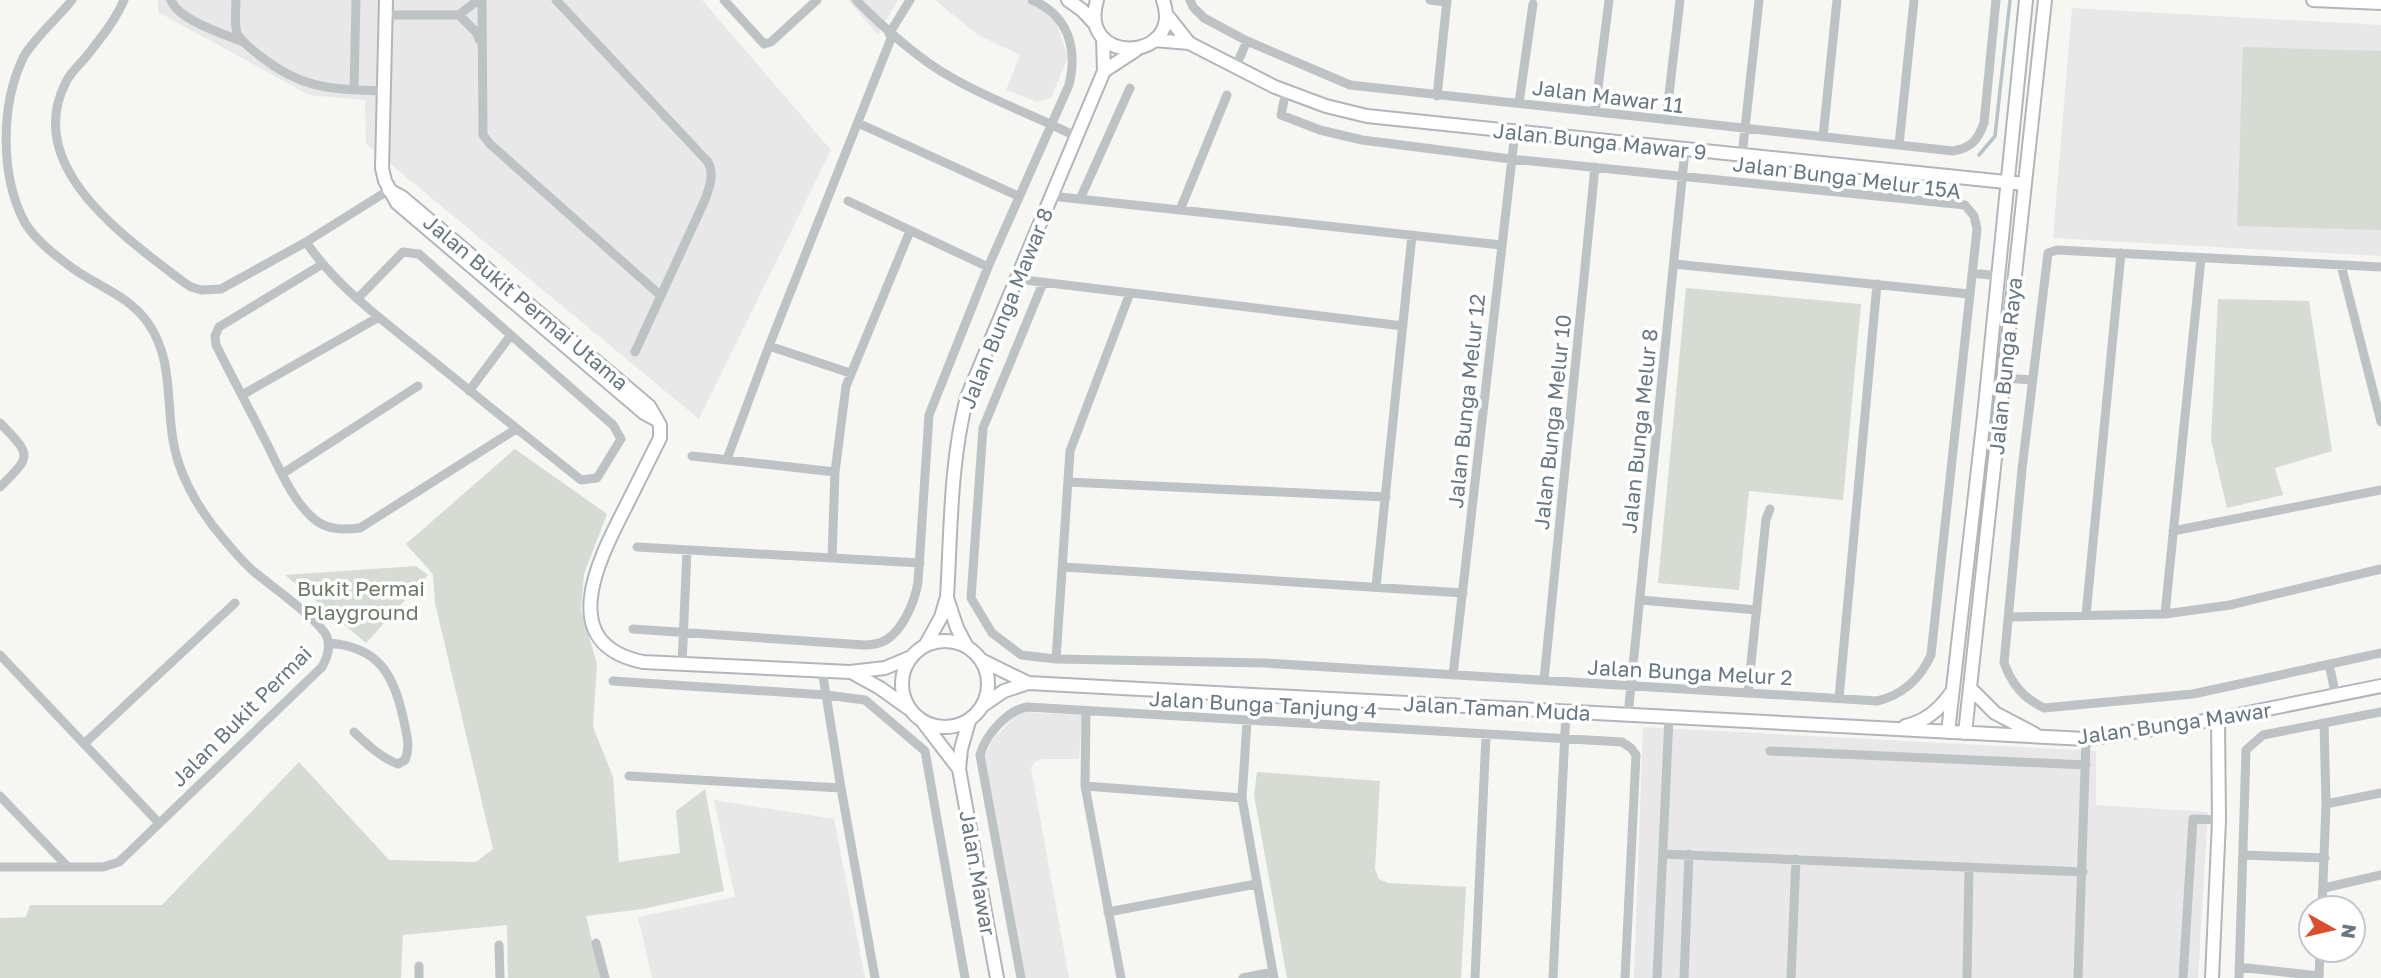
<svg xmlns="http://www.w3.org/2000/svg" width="2381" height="978" font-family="'Golos Text',sans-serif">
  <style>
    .built { fill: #e7e8e7 }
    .green { fill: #d6dbd3 }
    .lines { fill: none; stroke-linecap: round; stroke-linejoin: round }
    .stream { stroke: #b7c3c7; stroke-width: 3.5 }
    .secondary-casing { stroke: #b0b6ba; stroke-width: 16 }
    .street { stroke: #bdc2c5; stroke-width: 9 }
    .secondary { stroke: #fff; stroke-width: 12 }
    .labels { text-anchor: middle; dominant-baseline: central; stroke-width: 7; stroke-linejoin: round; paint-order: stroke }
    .street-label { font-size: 21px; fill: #677883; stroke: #fff }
    .park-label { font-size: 21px; fill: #6b7b65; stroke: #fff }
  </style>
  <rect width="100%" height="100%" fill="#f6f6f3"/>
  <!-- built -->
  <path class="built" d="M158,0H702L831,150L699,419L366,144L365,100L309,95L158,12Z
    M848,0H898L878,35Z
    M935,0H1025L1043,8L1055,18L1068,57L1051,98L1037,102L1006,90L1020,55L978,35Z
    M2072,8L2381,25V256L2053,238Z
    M1018,712L1082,715L1079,759H1042L1035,762L1031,768L1069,978H1025L984,757L992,741Z
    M1643,727L2096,751V805L2208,812L2198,978H1634Z
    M714,800L834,819L865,978H652L638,917L735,897Z"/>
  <!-- green -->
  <path class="green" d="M2243,47L2381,51V230L2237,226Z
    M1686,288L1861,304L1843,500L1749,491L1739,590L1658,583Z
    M2218,299L2309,301L2332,451L2275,468L2283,495L2227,508L2211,440Z
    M515,449L607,514L584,574L581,609L597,664L593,727L613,777L619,862L680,853L676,811L705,789L724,891L643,909L586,916L601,978H508L507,925L403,935L401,978H0V918L26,917L30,905H162L299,762L389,860L476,862L493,849L435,603L433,574L406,544Z
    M416,566L428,575L366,643L285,575Z
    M1257,772L1380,781L1375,869L1379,879L1388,883L1466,887L1461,978H1287L1254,795Z"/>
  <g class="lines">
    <!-- stream -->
    <path class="stream" d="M1979,155L1995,136L2010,0"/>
    <!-- secondary casing -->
    <g class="secondary-casing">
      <path id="secondary" d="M386,0L382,168L385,181L397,203L644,413L657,420
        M1068,0L1082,10L1095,24
        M1097,0C1077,67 1185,62 1163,0
        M2313,0L2381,3
        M1166,14L1189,43
        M1154,40L1189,43L1275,87L1326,106L1367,116L2025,184
        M1104,71L1136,50
        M389,190L402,197L649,406L660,425V438C648,462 636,486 624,510C597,563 556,644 643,662L850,672L885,668L911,657
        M947,598L957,628L967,647
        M902 684a43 43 0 1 1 86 0a43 43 0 1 1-86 0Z
        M925,646L941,617L947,597C951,530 950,462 967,397L1104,71L1103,38
        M981,660L1028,683
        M853,673L880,688L908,708
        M1970,688L1995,713L2035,734
        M982,706L1004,691L1028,683L2086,739L2218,719L2381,686
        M969,721L961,749L959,769L997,978
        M923,722L959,769
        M1905,726C1924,722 1940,709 1951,693
        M1948,732L1984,416L2026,0
        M1965,733L2045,0
        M2212,978L2219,820L2218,719"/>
    </g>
    <!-- street -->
    <path class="street" d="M124,0C115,21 100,39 86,57C79,65 70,73 66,82C22,167 126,238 182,281L191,287L201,290L221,289L306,242L389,190
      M171,0C178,20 224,34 243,42
      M236,0C236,10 234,23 237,33C242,43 252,49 260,56C303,90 332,89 384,91
      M482,0L483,135L490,144L660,295
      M556,0L708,162C715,176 709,188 704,202L635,352
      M724,0L764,44L771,42L817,0
      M856,0C882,26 908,50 939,70C982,97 1032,114 1077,137
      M1190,0L1193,7L1204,18L1247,41L1350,85L1953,151C1971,148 1978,140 1984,123L1996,0
      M1430,0L1447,2
      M386,15H459
      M459,15L476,32L480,41
      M459,15L478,0
      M889,34L910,0
      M1236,66L1247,41
      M354,90L356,0
      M1437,96L1447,0
      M1519,103L1533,4
      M1595,112L1609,0
      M1666,120L1680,0
      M858,123L1018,196
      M1823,137L1837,0
      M1899,145L1914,0
      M1742,156L1759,0
      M1051,196L1501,245
      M1080,199L1130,88
      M848,201L988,267
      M1180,210L1227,95
      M306,242C336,286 381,319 422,352C475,395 528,438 581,480L597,478L621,439L613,425L419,254L403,252L358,298
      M1674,264L1969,294
      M321,265L219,327L215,336L216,345C233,379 251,412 268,446C280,470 293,501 314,519C327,530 343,530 360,528L516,429
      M2341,265L2381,422
      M2381,267L2057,250L2048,253L2022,469L2004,663C2012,684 2023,698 2044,708L2193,694L2381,653
      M1972,273L1998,276
      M1016,279L1403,326
      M1043,283L983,428L971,598L992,633L1021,655L1056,659L1264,663L1877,701C1903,695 1920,679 1931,655L1977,229L1974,216L1965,205L1511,159L1362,140L1320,130L1281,115L1286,91
      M769,346L850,373
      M2003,378L2032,380
      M469,391L511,335
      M242,395L379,317
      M0,423C32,456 32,455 0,487
      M692,456L835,472
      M727,459L769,346L892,36
      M282,474L418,386
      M1068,482L1386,497
      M2173,531L2381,490
      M637,547L920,563
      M832,558L835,472L846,386L910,231
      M1064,567L1463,593
      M1376,587L1412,235
      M1640,600L1757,610
      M2165,614L2201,258
      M2086,615L2121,253
      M2009,617L2165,614L2230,605L2381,569
      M633,629L864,645C871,645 879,644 886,640C903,630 915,601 918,582L929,415L988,267L1069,85C1078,48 1068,15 1032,0
      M329,643C377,647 393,672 403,717C406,732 411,746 405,760L398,764C380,757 368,745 354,732
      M0,655L158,822
      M1056,659L1070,451L1130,293
      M2329,664L2336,696
      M682,665L687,550
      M822,670L841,788L875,978
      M1453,675L1515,132
      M1544,680L1595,167
      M613,681L826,695L865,700L925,751L965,978
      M1748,692L1766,519L1770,509
      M1839,698L1877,284
      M1086,711L1085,786L1121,978
      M1628,715L1685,150
      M1247,722L1242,798L1274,978
      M85,743L235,603
      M1770,751L2086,765
      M629,776L841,788
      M1085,786L1242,798
      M0,796L68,867
      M2326,804L2381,793
      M1663,854L2083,872
      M2243,855L2325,858
      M0,867H103L119,862L322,667C327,658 331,648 327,637C320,620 268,584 252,570C238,557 225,541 213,526C195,502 178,471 173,440C166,399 173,359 148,323C128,294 93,285 67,264C51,252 36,240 25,223C0,176 0,105 24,56C37,35 57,19 72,0
      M2324,888L2381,875
      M2322,908L2326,804L2324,723
      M1108,912L1256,884
      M596,943L605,978
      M499,945L500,978
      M2239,967L2319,976
      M419,978V966
      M1021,978L980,755C985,736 1007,710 1027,707L1622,742L1631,748L1636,755L1625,978
      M1243,978L1273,972
      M1475,978L1486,735
      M1553,978L1566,712
      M1657,978L1669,717
      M1684,978L1689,854
      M1791,978L1796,859
      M1967,978L1969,867
      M2078,978L2086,739
      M2183,978L2193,819L2219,820
      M2239,978L2246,750L2263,735L2381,712
      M2319,978L2320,950"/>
    <!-- secondary -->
    <use href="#secondary" class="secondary"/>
  </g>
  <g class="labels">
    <!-- street labels -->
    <g class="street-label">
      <text transform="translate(1608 96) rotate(7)">Jalan Mawar 11</text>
      <text transform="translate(1600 141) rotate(6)">Jalan Bunga Mawar 9</text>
      <text transform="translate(1847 177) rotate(7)">Jalan Bunga Melur 15A</text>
      <text transform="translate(526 302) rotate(40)">Jalan Bukit Permai Utama</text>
      <text transform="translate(1006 308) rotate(-68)">Jalan Bunga Mawar 8</text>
      <text transform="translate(2005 366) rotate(-84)">Jalan Bunga Raya</text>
      <text transform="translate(1466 401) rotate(-84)">Jalan Bunga Melur 12</text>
      <text transform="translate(1552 422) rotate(-84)">Jalan Bunga Melur 10</text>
      <text transform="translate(1639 431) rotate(-84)">Jalan Bunga Melur 8</text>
      <text transform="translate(1690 672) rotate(3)">Jalan Bunga Melur 2</text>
      <text transform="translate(1263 704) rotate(3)">Jalan Bunga Tanjung 4</text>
      <text transform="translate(1497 708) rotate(3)">Jalan Taman Muda</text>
      <text transform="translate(241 716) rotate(-45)">Jalan Bukit Permai</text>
      <text transform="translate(2174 723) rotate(-8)">Jalan Bunga Mawar</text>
      <text transform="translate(978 873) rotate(80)">Jalan Mawar</text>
    </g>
    <!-- park labels -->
    <g class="park-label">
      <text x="361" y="588">Bukit Permai<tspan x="361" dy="24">Playground</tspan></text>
    </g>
  </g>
  <!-- north arrow -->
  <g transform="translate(2332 929) rotate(98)"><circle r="33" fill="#ffffff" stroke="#c2c9cd" stroke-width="2"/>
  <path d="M0-5L12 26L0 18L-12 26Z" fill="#dc4d2e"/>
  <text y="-10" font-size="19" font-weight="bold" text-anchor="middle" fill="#677883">N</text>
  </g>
</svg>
